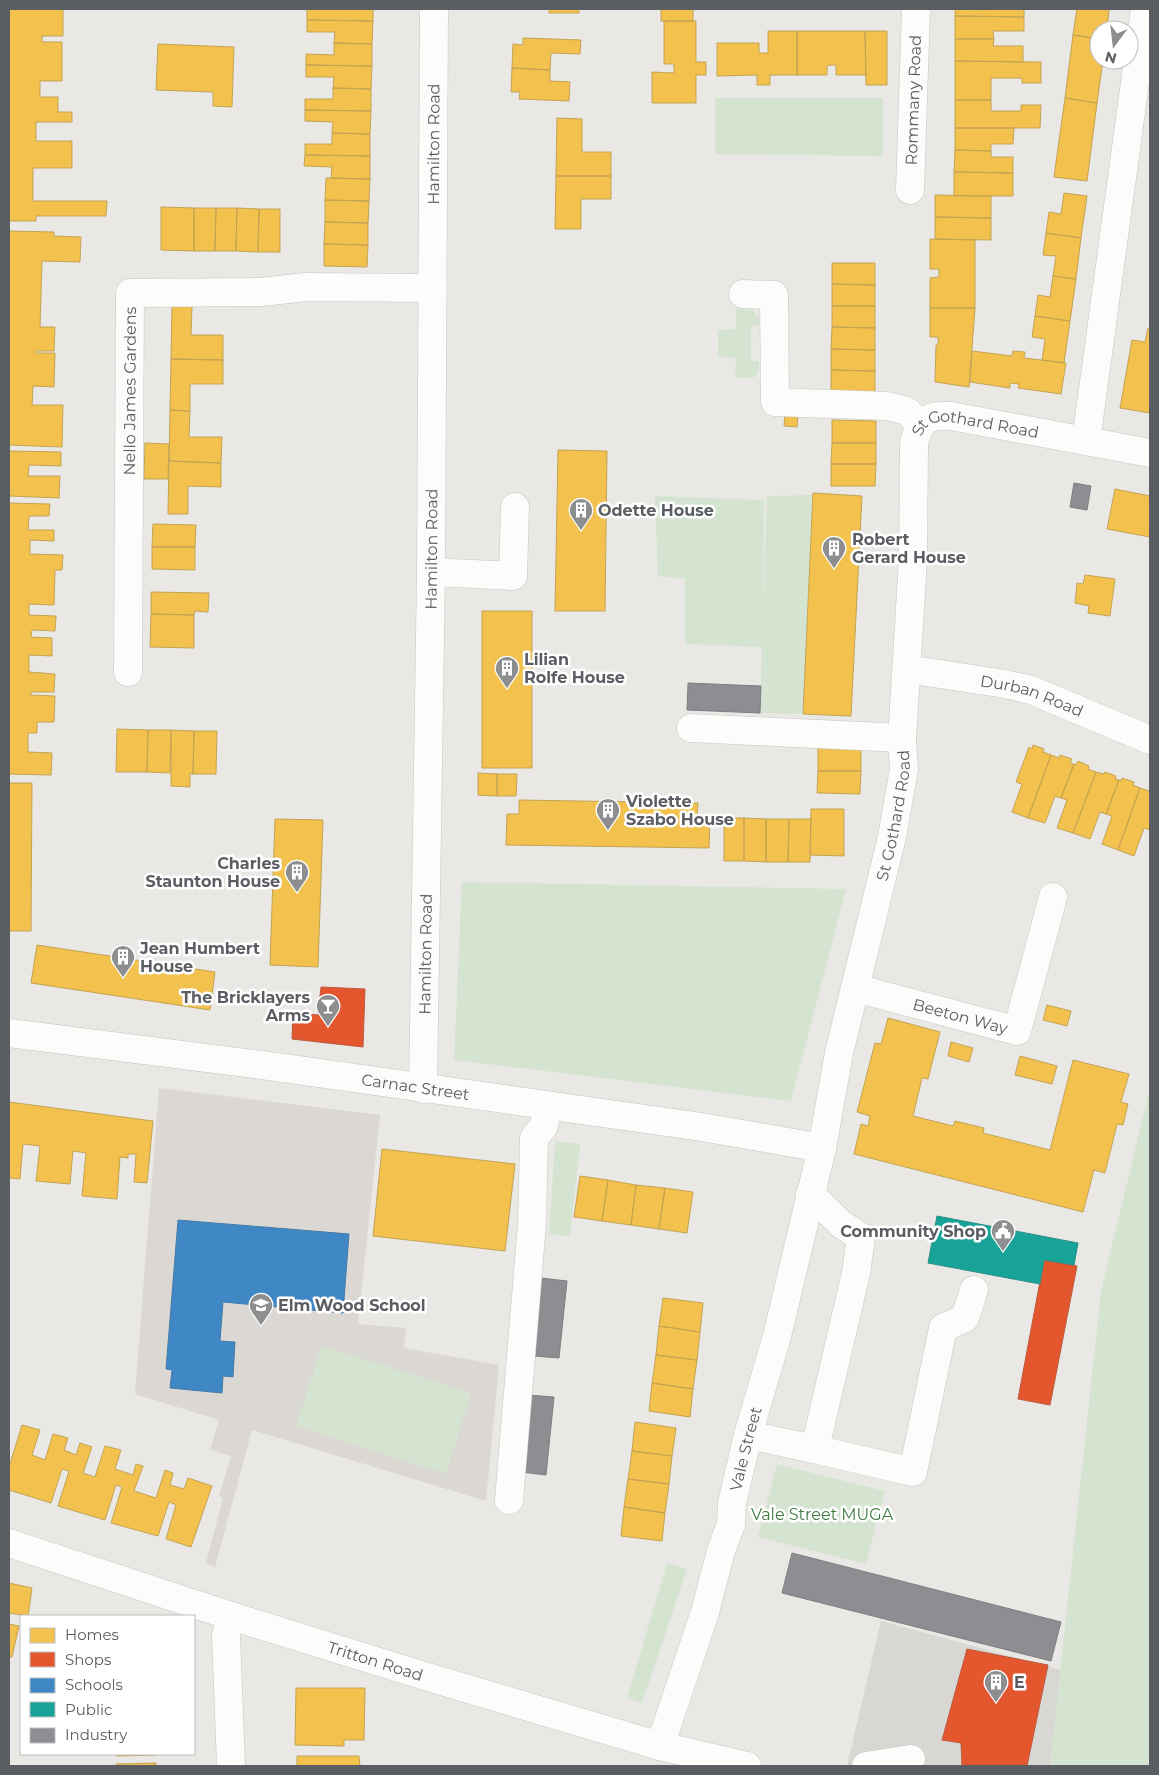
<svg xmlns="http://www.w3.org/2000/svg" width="1159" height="1775" font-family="Montserrat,sans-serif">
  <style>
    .industrial { fill: #d9d7d4 }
    .education { fill: #dbd8d4 }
    .green { fill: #d4e4d1 }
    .homes { fill: #f2c14e; stroke: #c4a354 }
    .shops { fill: #e4572e; stroke: #bb593d }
    .schools { fill: #3f88c5; stroke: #477ba7 }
    .public { fill: #17a398; stroke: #2b8e88 }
    .industry { fill: #8d8d92; stroke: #7e7f83 }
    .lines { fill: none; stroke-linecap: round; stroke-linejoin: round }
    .minor-casing { stroke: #c6c6c6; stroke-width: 29 }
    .minor { stroke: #fcfcfb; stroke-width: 28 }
    .labels { text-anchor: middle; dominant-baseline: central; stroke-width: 5; stroke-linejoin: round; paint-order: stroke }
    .street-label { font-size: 16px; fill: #5a5d61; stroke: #fff }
    .poi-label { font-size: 16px; font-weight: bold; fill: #5a5d61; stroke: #fff; text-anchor: start }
    .park-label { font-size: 16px; fill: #3f7b40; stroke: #fff }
  </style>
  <rect width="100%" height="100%" fill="#e9e8e4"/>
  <!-- industrial -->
  <path class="industrial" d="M881,1621L1061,1670L1050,1766H847Z"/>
  <!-- education -->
  <path class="education" d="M159,1088L380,1115L358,1324L406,1328L404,1348L499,1365L486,1501L252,1430L215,1567L206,1563L223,1498L219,1496L231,1456L210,1450L219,1420L135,1394Z"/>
  <!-- green -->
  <path class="green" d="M715,98H883V156L715,154Z
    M736,309L752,310L759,317V326H751V361H759V371L753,378H735L736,358L718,357V330L736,329Z
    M813,495L803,714L760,713L762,647L685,644V579L658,576L655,496L764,500L763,609L767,496Z
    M462,882L846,889L791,1101L454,1060Z
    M1150,1088V1766H1050L1101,1291Z
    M555,1141L580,1144L570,1236L549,1234Z
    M322,1346L471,1393L446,1474L296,1426Z
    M777,1464L885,1491L866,1564L758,1537Z
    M667,1563L687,1569L642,1703L627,1698Z"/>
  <!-- homes -->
  <path class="homes" d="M9,9H63V36H42V42H62V81H40V97H58V112H72V122H36V141H72V168H33V201H107L106,216H36V221H9Z
    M307,9H373V21L307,20Z
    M549,9H579V13H549Z
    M661,9H693V21H661Z
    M955,9H1024V17L955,16Z
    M1077,9H1109L1107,30H1099V39L1073,35Z
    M955,16L1024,17V31H993L994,39H955Z
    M307,20L373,21L372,44L334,43L335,32H307Z
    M664,21H696V62H706V75H696V103H652V72L674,73V64H664Z
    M768,31H797V75H770V85H757V75L717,76V43H759V53H768Z
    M797,31H865L866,75H836V65H831L827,66V75H797Z
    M865,31H887V85H866Z
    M1073,35L1099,39V60H1103L1097,103L1065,98Z
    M523,38L581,40L580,54L551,53L550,70L512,68L513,44L523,45Z
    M955,39H994L993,46H1023V62L955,61Z
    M334,43L372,44V66L306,65V54L334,55Z
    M158,44L234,47L232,107L213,106V92L156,90Z
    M955,61L1041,62V83H1022V78H991V100H955Z
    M306,65L372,66L371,89L333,88L334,77H306Z
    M512,68L550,70V81L570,82L569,101L519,99L520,92H511Z
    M333,88L371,89V111L305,110V99H333Z
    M1065,98L1097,103L1087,181L1054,177Z
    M955,100H991V111H1021V105H1041L1040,128H955Z
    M305,110L371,111L370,134L332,133L333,122L305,121Z
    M557,118L582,119V152H611V176H556Z
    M955,128H1014L1013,144H991V151L955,150Z
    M332,133L370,134V156L305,155V144H332Z
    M955,150L991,151V157H1013V173L954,172Z
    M305,155L370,156V179L331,178L332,167L304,166Z
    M954,172L1013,173V196H954Z
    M556,176H611V199H581V229H555Z
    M326,178L370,179L369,201L325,200Z
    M1064,193L1087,196L1081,238L1046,233L1049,212L1061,214Z
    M935,195L991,196V218L935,217Z
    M325,200L369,201L368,223L325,222Z
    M161,207L194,208V251L161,250Z
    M194,208H216L215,251H194Z
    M216,208H237L236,251H215Z
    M237,208L259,209L258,252L236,251Z
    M259,209H280V252H258Z
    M935,217L991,218V240L935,239Z
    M325,222L368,223V245L324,244Z
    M9,231L54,232V236L81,237L80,262L42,261L40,327H55L54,351H36V353H55L54,387L33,386L32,405H63L62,447L9,445Z
    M1046,233L1081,238L1076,279L1053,276L1056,256L1043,255Z
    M930,239L975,240V308H930V278L939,277V269H930Z
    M324,244L368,245L367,267L324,266Z
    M832,263H875V285L832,284Z
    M1053,276L1076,279L1070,321L1035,316L1038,295L1050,297Z
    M832,284L875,285V306H832Z
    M172,306H192L191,335H223V360L171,359Z
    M832,306H875V328L832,327Z
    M930,308H975L969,387L935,382L936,345H938V337H930Z
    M1035,316L1070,321L1064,363L1042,360L1045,339L1032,337Z
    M832,327L875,328V350L831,349Z
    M1148,328H1150V413L1120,408L1132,340L1145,342Z
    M831,349L875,350V371L831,370Z
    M972,351L1012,356L1013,351L1025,352L1024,358L1066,363L1061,394L1018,388L1019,384L1010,383V388L970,382Z
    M171,359L223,360V384H190V411L170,410Z
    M831,370L875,371V392H831Z
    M170,410L190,411L189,437H222L221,463L169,461Z
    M785,413H798L797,427L784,426Z
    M832,420L876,421V443H832Z
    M145,443L169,444L168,479H144Z
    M832,443H876V464H831Z
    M558,450L607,451L605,611H555Z
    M9,451L61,452V466L29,465L28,476H60L59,498L9,496Z
    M169,461L221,463V487L188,486V514H168Z
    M831,464H876L875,486H831Z
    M1115,489L1150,496V537L1107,529Z
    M813,493L862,496L851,716L803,714Z
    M9,503L50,504L49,516H29L28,530H54V541L30,540V554L63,555L62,570H55L54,605L29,604V615L56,616L55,631L32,630L31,637L52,638V656L29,655V672L55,674L54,692H31V695L55,696L54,722H37V733H28V752L52,753L51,775L9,774Z
    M153,524L196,525L195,547H152Z
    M152,547H195V570L152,569Z
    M1085,575L1115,579L1110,616L1088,613L1089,606L1075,603L1077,583L1083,584Z
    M151,592L209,593L208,612L195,611L194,615L151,614Z
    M482,611H532V768H482Z
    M151,614L194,615V648L150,647Z
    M117,729L148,730L147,772H116Z
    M148,730H171L170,773L147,772Z
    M171,730L194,731L193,774H190V787L171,786Z
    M194,731H217L216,774H193Z
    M1033,745L1044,749L1043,752L1051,755L1028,818L1012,812L1022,784L1016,782L1029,747L1032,749Z
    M818,748L861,749V771H818Z
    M1051,755L1059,758L1060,755L1072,759L1070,763L1074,764L1061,798L1055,796L1045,823L1028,818Z
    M1078,761L1089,766L1088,769L1096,772L1073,833L1057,828L1067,800L1061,798L1074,764L1076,765Z
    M818,771H861L860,794L817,793Z
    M1096,772L1104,774L1105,772L1116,776L1115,779L1119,780L1106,814L1100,812L1090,839L1073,833Z
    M478,773L497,774V796L478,795Z
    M497,774H517L516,796H497Z
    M1122,778L1134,782L1133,785L1140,788L1118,850L1102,844L1112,816L1106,814L1119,780L1121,781Z
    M9,783H32L31,931H9Z
    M1140,788L1149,791L1150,788V830L1144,828L1134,856L1118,850Z
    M519,800L698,803L697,816L710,817L709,848L506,845L507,814H519Z
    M811,809H844V856L810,855Z
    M724,818H744V861H724Z
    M744,818L766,819V862L744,861Z
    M275,819L323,820L318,967L270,965Z
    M766,819H789L788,862H766Z
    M789,819H811L810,862H788Z
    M37,945L215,972L210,1010L31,983Z
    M1047,1005L1071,1011L1067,1026L1043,1020Z
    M888,1018L940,1032L928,1079L922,1078L913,1116L953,1126L955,1121L984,1128L983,1133L1050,1150L1073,1060L1129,1074L1121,1102L1128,1104L1123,1125L1117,1124L1105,1173L1094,1170L1083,1212L854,1154L861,1124L868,1126L870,1116L857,1112L875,1043L881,1044Z
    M951,1042L973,1048L969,1062L948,1056Z
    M1020,1056L1057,1066L1052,1084L1015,1075Z
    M9,1102L153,1121L147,1183L134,1182L136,1154H128V1158L120,1157L117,1199L82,1196L86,1153L73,1151L70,1184L36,1181L40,1146L23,1144L20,1179L9,1178Z
    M382,1149L515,1164L505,1251L373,1236Z
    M580,1176L608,1180L602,1221L574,1217Z
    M608,1180L636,1185L631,1225L602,1221Z
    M636,1185L665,1188L659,1229L631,1225Z
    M665,1188L693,1192L687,1233L659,1229Z
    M663,1298L703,1303L700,1332L659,1326Z
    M659,1326L700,1332L697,1360L656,1355Z
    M656,1355L697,1360L693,1389L652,1383Z
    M652,1383L693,1389L690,1417L649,1411Z
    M635,1422L676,1428L672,1456L632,1451Z
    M22,1425L40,1430L32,1455L45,1460L53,1434L68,1438L64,1450L76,1455L80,1443L92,1447L83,1473L95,1477L105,1446L121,1450L115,1469L133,1475L136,1464L143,1466L134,1491L156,1498L165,1470L173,1473L170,1485L184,1489L188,1478L212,1486L191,1547L166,1539L176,1505L169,1502L158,1536L111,1523L122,1487L116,1485L105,1520L58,1506L69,1471L62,1469L51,1503L9,1490V1467Z
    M632,1451L672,1456L669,1484L628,1479Z
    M628,1479L669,1484L665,1513L624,1507Z
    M624,1507L665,1513L662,1541L621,1536Z
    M9,1583L32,1588L28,1616L9,1613Z
    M9,1624L19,1626L12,1657H9Z
    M296,1688H365L364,1740H344V1746L295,1745Z
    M116,1754H157V1755L117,1756Z
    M297,1756H359L360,1766H297Z
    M156,1763V1766H116V1764Z"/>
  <!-- shops -->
  <path class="shops" d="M321,987L365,989L363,1047L292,1039L293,1013L318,1015Z
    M1044,1260L1077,1266L1050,1405L1018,1399Z
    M967,1649L1048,1665L1027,1766H962L961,1743L942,1740Z"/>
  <!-- schools -->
  <path class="schools" d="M178,1220L349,1234L343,1313L223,1302L220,1341L235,1342L233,1377L223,1376L222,1393L170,1388L172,1370L166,1369Z"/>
  <!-- public -->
  <path class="public" d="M937,1216L1078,1243L1074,1265L1044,1260L1040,1284L928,1263Z"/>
  <!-- industry -->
  <path class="industry" d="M1074,483L1091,486L1087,510L1070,507Z
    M688,683L761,686L760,713L687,710Z
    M541,1278L567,1281L559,1358L534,1356Z
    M528,1395L554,1397L546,1475L521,1472Z
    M792,1553L1061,1622L1051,1661L782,1593Z"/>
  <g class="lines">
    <!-- minor casing -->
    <g class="minor-casing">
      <g id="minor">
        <path id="s1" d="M910,190L916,9"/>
        <path d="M743,294L774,295L775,402L887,406L907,411L920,424"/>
        <path d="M1086,441L1145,9"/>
        <path d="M431,572L513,576L515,507"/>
        <path id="s2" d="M907,669L1005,684L1031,690L1150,740"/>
        <path id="s3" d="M128,672L130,293L261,292L306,287L433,288"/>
        <path d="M691,728L902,738"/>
        <path id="s4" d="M855,988L1017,1031L1053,897"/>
        <path id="s5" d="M9,1033L262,1065L702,1127L822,1148"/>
        <path id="s6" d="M423,1089L431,572L434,9"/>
        <path d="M748,1435L814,1449L819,1431L856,1273L861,1237L841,1224L810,1194"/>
        <path d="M814,1449L913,1472L943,1328L965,1318L974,1290"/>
        <path d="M509,1500L532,1224L534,1138L544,1126L547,1106"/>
        <path id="s7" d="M9,1543L231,1616L418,1674L660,1746L747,1766"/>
        <path id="s8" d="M660,1746L705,1612L721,1551L731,1524L732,1503L748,1435L777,1336L822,1148L839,1053L892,837L904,769L902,738L913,560L914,445C917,422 927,414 951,416L1150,453"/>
        <path d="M231,1766L226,1635L231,1616"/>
        <path d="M866,1766L911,1759"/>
      </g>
    </g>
    <!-- minor -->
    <use href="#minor" class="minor"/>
  </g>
  <!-- icons -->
  <defs>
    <g id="building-pin" transform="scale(1.25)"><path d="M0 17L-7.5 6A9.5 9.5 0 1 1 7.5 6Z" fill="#8c8e8f" stroke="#fff"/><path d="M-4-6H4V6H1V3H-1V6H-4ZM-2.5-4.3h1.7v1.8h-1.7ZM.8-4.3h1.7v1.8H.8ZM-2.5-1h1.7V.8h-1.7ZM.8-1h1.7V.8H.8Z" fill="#fff"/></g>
    <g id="bar-pin" transform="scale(1.25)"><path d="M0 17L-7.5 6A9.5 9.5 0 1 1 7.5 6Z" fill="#8c8e8f" stroke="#fff"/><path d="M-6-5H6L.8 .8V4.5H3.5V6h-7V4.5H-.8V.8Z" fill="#fff"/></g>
    <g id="civic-pin" transform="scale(1.25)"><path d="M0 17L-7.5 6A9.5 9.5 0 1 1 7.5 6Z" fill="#8c8e8f" stroke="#fff"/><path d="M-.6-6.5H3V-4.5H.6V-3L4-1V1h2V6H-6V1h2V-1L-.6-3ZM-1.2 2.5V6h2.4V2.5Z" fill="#fff"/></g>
    <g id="school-pin" transform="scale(1.25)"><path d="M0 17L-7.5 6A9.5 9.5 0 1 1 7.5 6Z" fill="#8c8e8f" stroke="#fff"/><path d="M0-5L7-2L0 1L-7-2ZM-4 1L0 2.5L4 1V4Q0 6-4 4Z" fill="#fff"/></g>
  </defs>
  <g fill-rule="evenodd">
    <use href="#building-pin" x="581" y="510"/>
    <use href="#building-pin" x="834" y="548"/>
    <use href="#building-pin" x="507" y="668"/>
    <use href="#building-pin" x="608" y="810"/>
    <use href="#building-pin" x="297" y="872"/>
    <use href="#building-pin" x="123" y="957"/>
    <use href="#bar-pin" x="328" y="1006"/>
    <use href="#civic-pin" x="1003" y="1231"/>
    <use href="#school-pin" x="261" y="1305"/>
    <use href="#building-pin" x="996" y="1682"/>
  </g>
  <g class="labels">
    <!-- street labels -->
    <g class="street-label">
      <text stroke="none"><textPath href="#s1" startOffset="90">Rommany Road</textPath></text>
      <text stroke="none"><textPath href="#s6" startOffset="945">Hamilton Road</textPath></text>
      <text stroke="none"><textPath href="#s3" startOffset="281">Nello James Gardens</textPath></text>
      <text stroke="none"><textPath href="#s8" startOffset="1410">St Gothard Road</textPath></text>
      <text stroke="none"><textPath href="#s6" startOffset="540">Hamilton Road</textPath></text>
      <text stroke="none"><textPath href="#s2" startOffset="128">Durban Road</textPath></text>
      <text stroke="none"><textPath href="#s8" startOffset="961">St Gothard Road</textPath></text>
      <text stroke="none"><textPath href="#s6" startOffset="135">Hamilton Road</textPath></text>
      <text stroke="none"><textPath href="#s4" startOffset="109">Beeton Way</textPath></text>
      <text stroke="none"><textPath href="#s5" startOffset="410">Carnac Street</textPath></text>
      <text stroke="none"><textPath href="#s8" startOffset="310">Vale Street</textPath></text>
      <text stroke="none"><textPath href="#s7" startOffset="385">Tritton Road</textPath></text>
    </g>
    <!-- poi labels -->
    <g class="poi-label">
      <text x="598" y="510">Odette House</text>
      <text x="852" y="539">Robert<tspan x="852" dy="18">Gerard House</tspan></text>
      <text x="524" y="659">Lilian<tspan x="524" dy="18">Rolfe House</tspan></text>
      <text x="626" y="801">Violette<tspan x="626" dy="18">Szabo House</tspan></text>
      <text x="280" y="863" text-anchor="end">Charles<tspan x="280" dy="18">Staunton House</tspan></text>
      <text x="140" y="948">Jean Humbert<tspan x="140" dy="18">House</tspan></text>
      <text x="310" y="997" text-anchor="end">The Bricklayers<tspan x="310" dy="18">Arms</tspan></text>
      <text x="986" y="1231" text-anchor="end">Community Shop</text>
      <text x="278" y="1305">Elm Wood School</text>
      <text x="1014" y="1682">E</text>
    </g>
    <!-- park labels -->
    <g class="park-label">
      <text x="822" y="1514">Vale Street MUGA</text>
    </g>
  </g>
  <!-- border -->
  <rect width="1159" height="1775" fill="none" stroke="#5a5d61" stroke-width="20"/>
  <!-- legend -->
  <rect x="20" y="1615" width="175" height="140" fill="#ffffff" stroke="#bdbec0"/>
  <rect x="30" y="1628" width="25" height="15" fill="#f2c14e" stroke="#bdbec0"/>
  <text x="65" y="1640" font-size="15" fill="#5a5d61">Homes</text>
  <rect x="30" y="1652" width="25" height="15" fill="#e4572e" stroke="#bdbec0"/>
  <text x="65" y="1665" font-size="15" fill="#5a5d61">Shops</text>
  <rect x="30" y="1678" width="25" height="15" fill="#3f88c5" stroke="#bdbec0"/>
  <text x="65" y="1690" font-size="15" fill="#5a5d61">Schools</text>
  <rect x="30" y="1702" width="25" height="15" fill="#17a398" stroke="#bdbec0"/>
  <text x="65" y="1715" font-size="15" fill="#5a5d61">Public</text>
  <rect x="30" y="1728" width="25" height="15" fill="#8d8d92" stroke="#bdbec0"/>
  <text x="65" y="1740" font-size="15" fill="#5a5d61">Industry</text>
  <!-- north arrow -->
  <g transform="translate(1114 45) rotate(195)"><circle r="24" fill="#ffffff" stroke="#bdbec0"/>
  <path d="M0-4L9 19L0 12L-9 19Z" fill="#8c8e8f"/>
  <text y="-8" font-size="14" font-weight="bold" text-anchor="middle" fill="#5a5d61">N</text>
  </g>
</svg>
